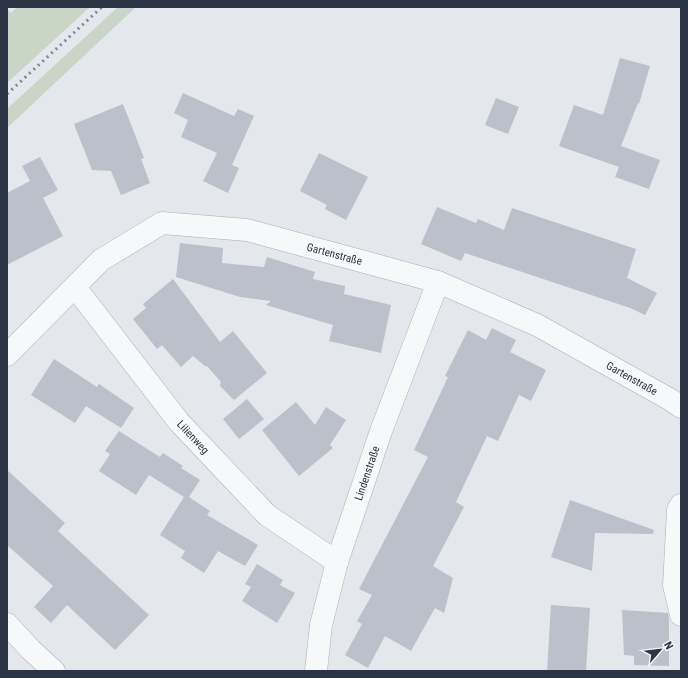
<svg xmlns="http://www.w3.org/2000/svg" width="688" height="678" font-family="'Roboto Condensed',sans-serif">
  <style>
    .green { fill: #c9d6c5 }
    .building { fill: #bbc0ca }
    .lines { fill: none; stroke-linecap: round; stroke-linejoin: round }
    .minor-casing { stroke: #a9aeb7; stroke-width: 23 }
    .minor { stroke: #f7f8fa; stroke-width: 22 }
    .rail { stroke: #7d8696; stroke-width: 3; stroke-dasharray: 2 4; stroke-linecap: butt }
    .labels { text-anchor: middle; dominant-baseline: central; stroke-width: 3.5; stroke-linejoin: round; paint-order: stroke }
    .street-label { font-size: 11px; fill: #2b3445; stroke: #f4f6f9 }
  </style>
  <rect width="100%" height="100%" fill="#e4e7ec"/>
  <!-- green -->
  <path class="green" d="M17,7H90L7,83V9L11,13Z
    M118,7H136L7,128V109Z"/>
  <!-- building -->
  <path class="building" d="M620,58L650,66L639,104L638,103L621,146L660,160L649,189L615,177L619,167L559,146L574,105L603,115Z
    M183,93L234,116L238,109L254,116L232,165L239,168L228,193L203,181L217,153L181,137L188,120L174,113Z
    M496,98L519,107L508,134L485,125Z
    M123,104L144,158L141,159L150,183L121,195L111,171L92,170L74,124Z
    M319,153L368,177L346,220L325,209L327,205L300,191Z
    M40,157L58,190L43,198L63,236L7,265V193L30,181L22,166Z
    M437,207L476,223L478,219L504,230L512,208L636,249L627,278L657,293L645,315L630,308L465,253L461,261L421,244Z
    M180,243L223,248L222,263L264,267L267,257L315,272L313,279L345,286L344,294L391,305L381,353L329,341L333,325L266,305L271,301L240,297L176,277Z
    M173,279L220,342L233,331L267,373L234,400L220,386L221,382L207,366H205L193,356L181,367L162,345L157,349L133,319L146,308L143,304Z
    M492,328L516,340L510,352L546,370L531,401L519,395L498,441L487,436L456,502L464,507L433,566L453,578L444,613L435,608L411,651L385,636L368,668L345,655L362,624L357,621L372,595L359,589L428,457L414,450L448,377L445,376L468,330L486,340Z
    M54,359L97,387L99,384L134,408L121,428L86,406L75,423L31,395Z
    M247,399L264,419L239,439L223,419Z
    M296,402L315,425L326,407L346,420L330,445L333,448L299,476L262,430Z
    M119,431L160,457L163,453L183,466L181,468L200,480L189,497L210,511L207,515L258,545L245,566L218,551L204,573L181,558L185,551L160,535L184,497L149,475L136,495L99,471L110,454L105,451Z
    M7,470L65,523L58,531L149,615L115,650L67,605L51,623L34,607L53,586L7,545Z
    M570,500L654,530L653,534L595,533L592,571L551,557Z
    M257,564L283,580L280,585L295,593L277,623L242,601L251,587L245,584Z
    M551,605L590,608L586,671H547Z
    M622,610L668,613L669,619V666L634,665V656L624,655Z"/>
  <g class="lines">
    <!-- minor casing -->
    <g class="minor-casing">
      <g id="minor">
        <path id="s1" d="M75,287L179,422L267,515L337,562"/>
        <path id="s2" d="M7,355L101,260L162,223L247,230L438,282L537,325L671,400L681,407"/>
        <path d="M681,505L678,510L674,585L681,615"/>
        <path d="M7,624L31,650L54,671"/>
        <path id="s3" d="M316,671L321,625L337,562L381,431L438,282"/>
      </g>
    </g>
    <!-- minor -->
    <use href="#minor" class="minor"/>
    <!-- rail -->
    <path class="rail" d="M7,94L102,7"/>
  </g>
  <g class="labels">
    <!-- street labels -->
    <g class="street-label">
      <text stroke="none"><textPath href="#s2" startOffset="381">Gartenstraße</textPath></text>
      <text stroke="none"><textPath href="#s2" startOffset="705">Gartenstraße</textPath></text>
      <text stroke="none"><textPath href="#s1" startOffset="191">Lilienweg</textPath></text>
      <text stroke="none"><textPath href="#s3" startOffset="205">Lindenstraße</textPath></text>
    </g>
  </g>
  <!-- border -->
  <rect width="688" height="678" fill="none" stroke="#2b3445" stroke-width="16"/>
  <!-- north arrow -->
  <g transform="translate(660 650) rotate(62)" stroke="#f4f6f9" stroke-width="3" paint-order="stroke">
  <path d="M0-3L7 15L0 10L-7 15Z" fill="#2b3445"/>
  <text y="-6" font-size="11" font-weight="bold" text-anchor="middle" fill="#2b3445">N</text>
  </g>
</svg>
